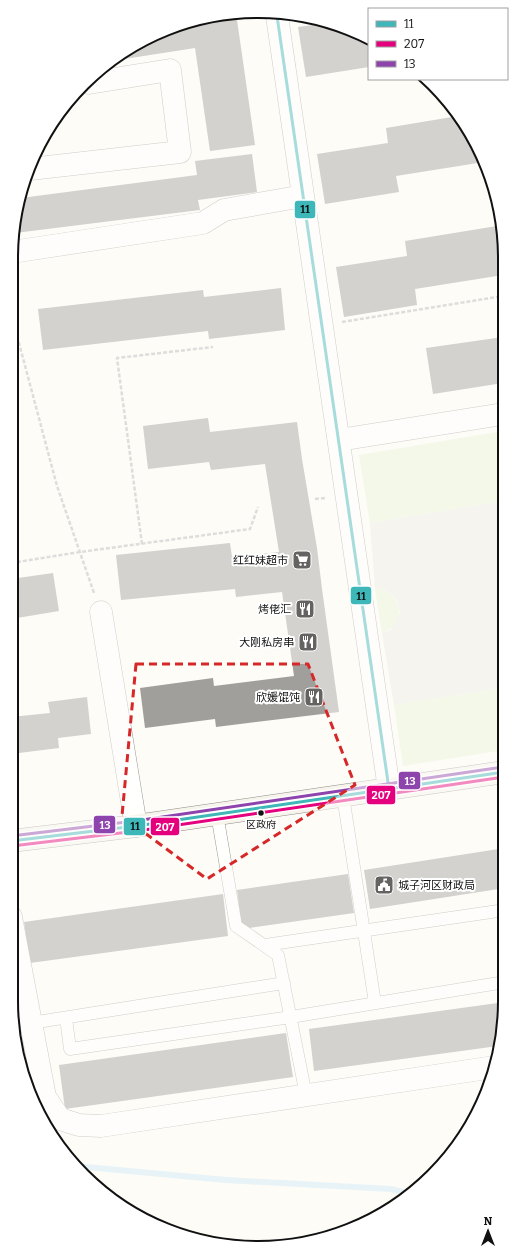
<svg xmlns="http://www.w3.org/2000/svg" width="516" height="1259" font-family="Bitter,'Noto Sans SC',serif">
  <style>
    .green { fill: #e7f3d7 }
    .plaza { fill: #edebe2 }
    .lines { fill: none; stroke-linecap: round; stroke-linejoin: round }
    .stream { stroke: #cde8f7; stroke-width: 6 }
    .building { fill: #a19f9c }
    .service-casing { stroke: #979795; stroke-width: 13 }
    .minor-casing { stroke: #979795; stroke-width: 23 }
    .secondary-casing { stroke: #8e8d8b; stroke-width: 23 }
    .path { stroke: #b9b9b8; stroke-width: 2.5; stroke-dasharray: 4 2; stroke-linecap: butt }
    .service { stroke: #fffffe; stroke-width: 12 }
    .minor { stroke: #fffffe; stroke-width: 22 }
    .secondary { stroke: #f6f4eb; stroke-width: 22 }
    .bus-1-casing { stroke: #fff; stroke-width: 6 }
    .bus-2-casing { stroke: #fff; stroke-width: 6 }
    .bus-3-casing { stroke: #fff; stroke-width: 6 }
    .bus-1 { stroke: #3db7b8; stroke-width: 3 }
    .bus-2 { stroke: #e5007d; stroke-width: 3 }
    .bus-3 { stroke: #8e44ad; stroke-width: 3 }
    .marked { fill: none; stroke: #d62828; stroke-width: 3; stroke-dasharray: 8 5; stroke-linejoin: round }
    .bus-dot { fill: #111; stroke: #fff; stroke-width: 1.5 }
    .labels { text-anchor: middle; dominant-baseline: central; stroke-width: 4; stroke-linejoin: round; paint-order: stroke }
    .bus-label { font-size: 10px; fill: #111; stroke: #fff }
    .poi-label { font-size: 11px; fill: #111; stroke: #fff; text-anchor: end }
    .rim { fill: none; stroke: #111; stroke-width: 2 }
    .line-badge { stroke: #fff; stroke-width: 1.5 }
    .badge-label { font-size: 11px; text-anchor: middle; font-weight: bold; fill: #fff }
    .pale-badge-label { font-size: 11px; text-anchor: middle; font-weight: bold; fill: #111 }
  </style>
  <rect width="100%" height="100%" fill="#fdfcf7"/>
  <!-- green -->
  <path class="green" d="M503,431L504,501L370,523L359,455Z
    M382,588C403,600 407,623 382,633L375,589Z
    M504,688V750L403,766L394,705Z"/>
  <!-- plaza -->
  <path class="plaza" d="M504,501V688L394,705L382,633L390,630L397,621L400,612L397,601L390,593L382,588L375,589L370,523Z"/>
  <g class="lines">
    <!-- stream -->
    <path class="stream" d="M75,1166L226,1180L391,1189L406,1193"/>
  </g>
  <!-- building -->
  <path class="building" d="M236,13L255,145L210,151L195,48L118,60L149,37Z
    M327,23L337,24L369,40V67L306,77L298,27Z
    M458,116L480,149L484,162L396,176L399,192L325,204L317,154L388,143L386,128Z
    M252,154L257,192L198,200L200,210L15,233L21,198L197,175L195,161Z
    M503,225V275L415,289L417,305L344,317L336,267L407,256L405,241Z
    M281,288L285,330L209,339L208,331L43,350L38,309L203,290L204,297Z
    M503,337V383L433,394L426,348Z
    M208,418L210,432L297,422L302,459L317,548L322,589L339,712L216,727L215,719L145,728L140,688L213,678L214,686L294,676L282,592L236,597L235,589L121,600L116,555L230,543L232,557L279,552L265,464L211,470L209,462L148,469L143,426Z
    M11,471L14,490H11Z
    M53,573L59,611L11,619V579Z
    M87,697L91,734L58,738L59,748L11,754V717L50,713L48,702Z
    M505,848V888L370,909L364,870Z
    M348,874L354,913L242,929L237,890Z
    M223,894L228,936L30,963L24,922Z
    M505,1002L498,1046L314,1071L309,1029Z
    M286,1033L293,1077L65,1109L59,1065Z"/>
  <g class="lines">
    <!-- service casing -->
    <g class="service-casing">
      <path id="service" d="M343,796L375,1003
        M217,814L236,926L278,955L306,1095
        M265,945L505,910
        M66,1018L70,1049L291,1017L505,982
        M31,1023L284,983"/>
    </g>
    <!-- minor casing -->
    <g class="minor-casing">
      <path id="minor" d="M277,16L389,789
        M30,169L180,152L170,70L89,83
        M12,252L203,223L224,210L303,196
        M339,440L503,414
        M101,612L136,826
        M11,917L45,1097L60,1119L79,1125L101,1126L494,1067"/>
    </g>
    <!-- secondary casing -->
    <g class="secondary-casing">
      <path id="secondary" d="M11,841L136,826L504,772"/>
    </g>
    <!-- path -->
    <path class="path" d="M11,313L57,486L94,593
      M342,322L503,296
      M315,499L325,498
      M142,544L117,358L213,347
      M11,563L80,552L250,529L258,507"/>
    <!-- service -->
    <use href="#service" class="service"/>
    <!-- minor -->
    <use href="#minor" class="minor"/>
    <!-- secondary -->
    <use href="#secondary" class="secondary"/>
    <!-- bus-1 casing -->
    <g class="bus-1-casing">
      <path id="bus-1" d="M277,16L389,789
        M11,841L136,826L504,772"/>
    </g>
    <!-- bus-2 casing -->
    <g class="bus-2-casing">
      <path id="bus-2" d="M12,846L137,831L504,777"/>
    </g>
    <!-- bus-3 casing -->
    <g class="bus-3-casing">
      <path id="bus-3" d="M11,836L135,821L503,767"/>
    </g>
    <!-- bus-1 -->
    <use href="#bus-1" class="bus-1"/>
    <!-- bus-2 -->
    <use href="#bus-2" class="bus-2"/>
    <!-- bus-3 -->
    <use href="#bus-3" class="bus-3"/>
  </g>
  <!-- marked area -->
  <path d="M0 0H516V1259H0ZM136,664H308L355,785L207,879L122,816Z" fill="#fdfcf7" fill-opacity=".55" fill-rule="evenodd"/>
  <path class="marked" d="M136,664H308L355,785L207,879L122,816Z"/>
  <!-- icons -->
  <defs>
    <g id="supermarket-square" transform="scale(1)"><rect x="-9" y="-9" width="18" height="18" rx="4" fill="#646362" stroke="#fff"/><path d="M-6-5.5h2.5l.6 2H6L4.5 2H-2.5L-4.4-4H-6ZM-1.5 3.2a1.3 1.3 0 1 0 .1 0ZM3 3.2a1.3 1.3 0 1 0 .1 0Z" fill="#fff"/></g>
    <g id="restaurant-square" transform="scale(1)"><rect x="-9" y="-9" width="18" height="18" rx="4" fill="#646362" stroke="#fff"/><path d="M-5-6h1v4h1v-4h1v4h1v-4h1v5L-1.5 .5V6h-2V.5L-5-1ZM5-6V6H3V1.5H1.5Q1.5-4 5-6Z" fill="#fff"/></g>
    <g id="civic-square" transform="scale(1)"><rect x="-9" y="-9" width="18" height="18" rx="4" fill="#646362" stroke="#fff"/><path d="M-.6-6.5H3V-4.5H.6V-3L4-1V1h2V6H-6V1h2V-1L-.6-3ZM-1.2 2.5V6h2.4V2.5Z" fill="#fff"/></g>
  </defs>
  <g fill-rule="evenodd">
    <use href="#supermarket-square" x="302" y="560"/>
    <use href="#restaurant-square" x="305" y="609"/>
    <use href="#restaurant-square" x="308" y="642"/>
    <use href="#restaurant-square" x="314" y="697"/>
    <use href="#civic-square" x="384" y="885"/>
  </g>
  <!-- markers -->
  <circle class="bus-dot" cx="261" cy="813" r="3.5"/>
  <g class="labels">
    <!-- bus labels -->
    <g class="bus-label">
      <text x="261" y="825">区政府</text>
    </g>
    <!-- poi labels -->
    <g class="poi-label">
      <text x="288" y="560">红红妹超市</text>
      <text x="291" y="609">烤佬汇</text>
      <text x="294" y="642">大刚私房串</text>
      <text x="300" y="697">欣媛馄饨</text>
      <text x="398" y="885" text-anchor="start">城子河区财政局</text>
    </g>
  </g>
  <!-- crop -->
  <path d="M0 0H516V1259H0ZM258 18H258A240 240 0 0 1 498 258V1001A240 240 0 0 1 258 1241H258A240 240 0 0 1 18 1001V258A240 240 0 0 1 258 18Z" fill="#fff" fill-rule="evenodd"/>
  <path class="rim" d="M258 18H258A240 240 0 0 1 498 258V1001A240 240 0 0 1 258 1241H258A240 240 0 0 1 18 1001V258A240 240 0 0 1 258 18Z"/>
  <g class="line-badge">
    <rect x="294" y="200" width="22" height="19" rx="4" fill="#3db7b8"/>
    <rect x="350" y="586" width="22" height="19" rx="4" fill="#3db7b8"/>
    <rect x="398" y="771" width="23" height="19" rx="4" fill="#8e44ad"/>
    <rect x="366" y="785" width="30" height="20" rx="4" fill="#e5007d"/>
    <rect x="93" y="815" width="23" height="19" rx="4" fill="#8e44ad"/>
    <rect x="123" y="817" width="23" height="19" rx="4" fill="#3db7b8"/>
    <rect x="150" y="817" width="30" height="19" rx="4" fill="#e5007d"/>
  </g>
  <g class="badge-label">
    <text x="410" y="785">13</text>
    <text x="381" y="799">207</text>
    <text x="105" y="829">13</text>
    <text x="165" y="831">207</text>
  </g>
  <g class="pale-badge-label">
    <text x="305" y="213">11</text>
    <text x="361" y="600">11</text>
    <text x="135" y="830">11</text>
  </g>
  <!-- legend -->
  <rect x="368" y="8" width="140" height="72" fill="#ffffff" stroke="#a0a0a0"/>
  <rect x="376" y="21" width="20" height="6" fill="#3db7b8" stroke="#a0a0a0"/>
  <text x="404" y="28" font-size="12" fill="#111111">11</text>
  <rect x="376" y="41" width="20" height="6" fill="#e5007d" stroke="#a0a0a0"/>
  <text x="404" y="48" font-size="12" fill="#111111">207</text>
  <rect x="376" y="61" width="20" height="6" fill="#8e44ad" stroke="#a0a0a0"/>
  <text x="404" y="68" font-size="12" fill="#111111">13</text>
  <!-- north arrow -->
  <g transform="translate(488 1231)" stroke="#ffffff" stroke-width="3" paint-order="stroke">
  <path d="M0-3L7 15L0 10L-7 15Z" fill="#111111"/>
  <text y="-6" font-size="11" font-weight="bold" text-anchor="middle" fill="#111111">N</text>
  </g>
</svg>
